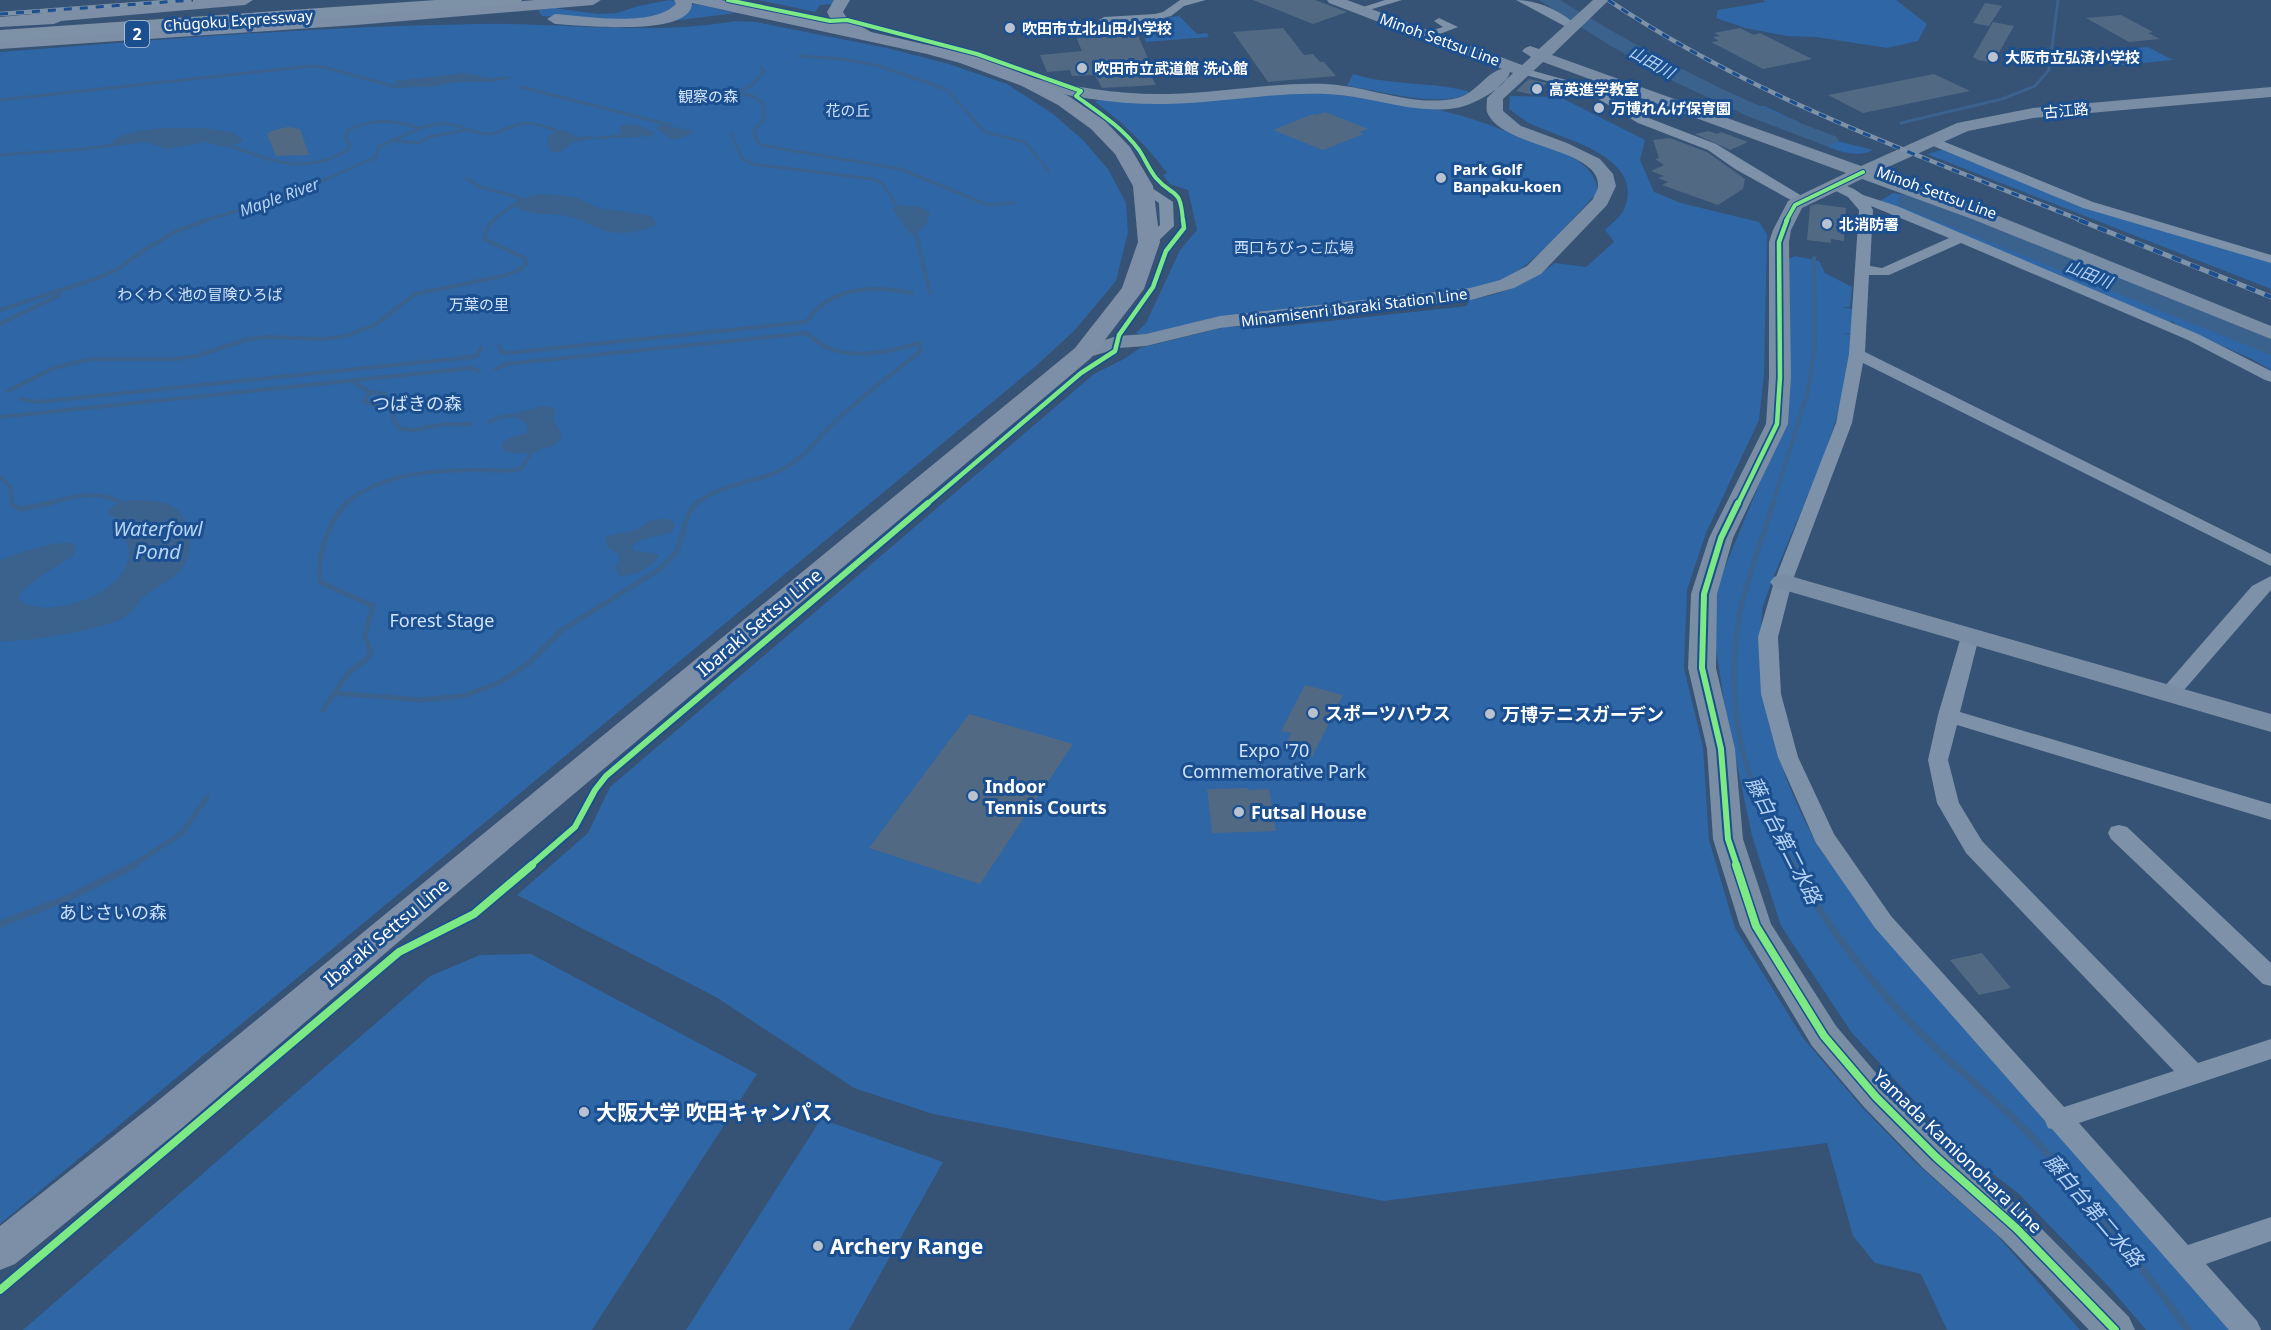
<svg xmlns="http://www.w3.org/2000/svg" width="2271" height="1330" font-family="'Noto Sans','Noto Sans JP',sans-serif">
  <style>
    .green { fill: #2f66a5 }
    .water { fill: #3b618d }
    .lines { fill: none; stroke-linecap: round; stroke-linejoin: round }
    .stream-far3 { stroke: #3b618d; stroke-width: 3 }
    .stream-far2 { stroke: #3b618d; stroke-width: 4 }
    .stream-far1 { stroke: #3b618d; stroke-width: 5 }
    .stream { stroke: #3b618d; stroke-width: 7 }
    .river { fill: #3b618d; fill-rule: evenodd }
    .building { fill: #526984 }
    .street { fill: #7d92a8; fill-rule: evenodd }
    .secondary { fill: #798da4; fill-rule: evenodd }
    .primary { fill: #7d8ea7; fill-rule: evenodd }
    .highway { fill: #7e92a7; fill-rule: evenodd }
    .rail-far1-casing { stroke: #7e92a7; stroke-width: 4.5 }
    .rail-casing { stroke: #7e92a7; stroke-width: 5 }
    .rail-far1 { stroke: #1b4f8f; stroke-width: 3; stroke-dasharray: 8; stroke-linecap: butt }
    .rail { stroke: #1b4f8f; stroke-width: 4; stroke-dasharray: 10; stroke-linecap: butt }
    .cycleway-far3-casing { stroke: #1b4f8f; stroke-width: 6 }
    .cycleway-far2-casing { stroke: #1b4f8f; stroke-width: 8 }
    .cycleway-far1-casing { stroke: #1b4f8f; stroke-width: 10 }
    .cycleway-casing { stroke: #1b4f8f; stroke-width: 11 }
    .cycleway-far3 { stroke: #7ce984; stroke-width: 4 }
    .cycleway-far2 { stroke: #7ce984; stroke-width: 4.5 }
    .cycleway-far1 { stroke: #7ce984; stroke-width: 6 }
    .cycleway { stroke: #7ce984; stroke-width: 8 }
    .poi-dot { fill: #b9c2ce; stroke: #1b4f8f; stroke-width: 2 }
    .labels { text-anchor: middle; dominant-baseline: central; stroke-width: 6; stroke-linejoin: round; paint-order: stroke }
    .far-street-label { font-size: 15px; fill: #fff; stroke: #1b4f8f }
    .far-poi-label { font-size: 15px; font-weight: bold; fill: #fff; stroke: #1b4f8f; text-anchor: start }
    .far-park-label { font-size: 15px; fill: #cfe3fa; stroke: #1b4f8f }
    .shield { fill: #1b4f8f; stroke: #bbcadd; stroke-width: 1.5 }
    .shield-label { font-size: 16px; font-weight: bold; fill: #fff }
    .far-water-label { font-size: 16px; font-style: italic; fill: #b5d3f5; stroke: #1b4f8f }
    .park-label { font-size: 18px; fill: #cfe3fa; stroke: #1b4f8f }
    .street-label { font-size: 18px; fill: #fff; stroke: #1b4f8f }
    .poi-label { font-size: 18px; font-weight: bold; fill: #fff; stroke: #1b4f8f; text-anchor: start }
    .water-label { font-size: 20px; font-style: italic; fill: #b5d3f5; stroke: #1b4f8f }
    .near-poi-label { font-size: 21px; font-weight: bold; fill: #fff; stroke: #1b4f8f; text-anchor: start }
  </style>
  <rect width="100%" height="100%" fill="#365274"/>
  <!-- green -->
  <path class="green" d="M669,0L675,1L678,6L668,14L630,20L542,16L538,10L554,8L598,14L617,13L638,6Z
    M758,0H836L833,4L820,5L815,12Z
    M1764,0H1896L1927,24L1918,41L1887,48L1816,37L1787,36L1745,28L1716,18L1718,10L1765,2Z
    M696,4L736,13L664,22L689,5Z
    M1179,16L1197,34L1207,33L1209,37L1146,42L1141,29L1146,28L1141,21Z
    M736,21L756,22L887,48L949,64L1007,84L1053,114L1083,140L1108,169L1126,203L1128,232L1116,281L1074,331L1036,366L0,1224V52C159,40 318,26 477,24C564,22 650,36 736,21Z
    M2148,47L2173,60L2113,66L2089,52Z
    M1353,74C1391,86 1432,81 1470,92C1446,110 1376,90 1347,86Z
    M1307,93C1358,95 1420,103 1469,118C1488,124 1507,132 1525,138C1551,148 1596,159 1598,192C1575,215 1540,258 1514,273C1495,285 1473,288 1452,293L1141,335L1136,333L1146,323L1180,250L1197,230L1188,190L1170,184L1163,175L1167,173C1146,145 1124,123 1095,102L1099,99Z
    M1510,96L1560,97L1645,140L1640,160L1654,192L1681,203L1759,222L1767,234L1764,374L1759,420L1706,533L1687,590L1684,668L1703,747L1709,840L1735,928L1803,1038L1860,1105L1915,1162L1998,1236L2080,1330H1947L1921,1274L1875,1263L1853,1236L1827,1143L1384,1201L933,1114L854,1088L716,997L517,895L588,833L610,787L1094,374L1124,359L1140,348L1225,327L1258,326L1266,328L1467,306L1469,300C1504,294 1526,284 1555,263L1586,267L1614,242L1605,230C1611,224 1621,217 1624,209C1647,156 1561,139 1529,123C1522,119 1516,114 1509,109Z
    M1746,106H1764L1799,122L1800,126L1830,135L1837,141L1873,150C1856,159 1835,150 1819,143L1821,139L1778,121L1743,111Z
    M1945,149L2083,207L2271,262V289L1927,154Z
    M1893,193L1909,196L1990,226L1994,231H1979L2271,352V370L2252,359L2179,327L2172,321L2169,323L1880,201Z
    M1795,256L1819,261L1825,273L1852,287L1850,307H1841L1853,309V334L1843,333L1851,335C1848,429 1793,518 1763,606C1752,687 1775,765 1813,837C1820,851 1832,865 1841,878C1873,924 1909,966 1946,1008C2040,1117 2139,1221 2233,1330H2146L2110,1288L2019,1194L1954,1144L1852,1033L1781,926L1752,836L1725,708L1714,635L1715,591L1784,424V261Z
    M531,954L757,1074L592,1330H23L430,976L480,955Z
    M821,1119L943,1162L849,1330H686Z"/>
  <!-- water -->
  <path class="water" d="M463,73C471,73 488,79 493,78C501,77 506,76 514,78L490,82H457L430,87H412L395,84L396,81Z
    M627,124L638,125L655,133L651,136L620,138V126Z
    M660,125L691,130L692,134C669,144 673,138 656,129Z
    M201,128L231,132L243,139L240,143L224,147L205,142L168,149L146,142L116,146L112,145L113,140C138,126 173,128 201,128Z
    M563,130L578,137L590,136L599,138L574,142L560,152H551L547,144L548,137L557,131Z
    M541,194L575,197L599,208L652,216L657,225C641,232 624,235 607,231C594,228 582,219 568,216C548,213 532,216 513,206L518,199Z
    M896,205L921,207L930,213L927,223L916,234L909,233L893,209Z
    M542,406L555,408L553,419L562,434C560,446 550,447 540,449L538,452L516,454L503,451L502,443L509,438L527,433L528,425L516,417L518,413Z
    M136,500C147,501 162,500 172,506C192,517 195,550 183,567C174,580 156,587 143,597C137,603 132,613 125,617C106,629 22,643 0,641V560C20,553 56,539 76,544L73,556C61,563 21,587 18,598C44,626 145,588 127,543C124,536 119,534 115,529L116,520L109,513L110,509L120,502Z
    M660,519H668L675,524L672,532C658,537 642,536 632,546L633,551L655,553L659,556C647,570 638,575 619,576L615,567L619,561V555L607,547L606,537C619,531 638,534 647,522Z"/>
  <g class="lines">
    <!-- stream-far3 -->
    <path class="stream-far3" d="M799,56L843,59L879,66L946,89L985,132L1025,142L1049,171
      M761,67L764,72L752,85L737,93L753,96L763,103L765,119L754,130L755,137L761,145L900,169L988,205L1014,203
      M521,87L670,125
      M0,100L312,66L324,67L396,87L408,86
      M1901,123L2002,99L2035,86L2049,70L2058,0
      M731,134L742,158L752,164L873,179L883,184L896,205
      M599,138L618,136
      M397,141L419,143L432,136L468,130
      M231,146C274,162 305,175 348,150L350,144L345,138L348,130C373,118 394,120 420,128
      M0,155L84,149L112,145
      M467,178L480,187L518,197V202L492,221
      M203,221L291,195L376,157L379,146C402,139 423,121 449,124C463,126 476,135 490,134C496,134 502,130 508,128C527,120 539,124 557,131"/>
    <!-- stream-far2 -->
    <path class="stream-far2" d="M916,234L930,293
      M0,310L101,277L118,269L144,250L177,231L207,220
      M0,324L60,295
      M499,346L501,352L508,353L806,322C831,286 872,285 912,293
      M496,369L506,364L807,333C837,364 882,354 919,343L921,351C895,372 867,392 842,415C822,432 808,455 785,468C757,484 721,482 696,504
      M355,380L356,384L369,392L385,394L386,401L400,403L401,406L394,410L393,419L400,429L414,430L440,425L471,424
      M8,391L54,368L90,359H176L197,356L245,340L265,337L324,339L346,336L375,325L415,294L503,276L519,270L526,264L525,258L484,239L488,226L494,220
      M369,392L364,402L394,410
      M21,399L37,402L472,357L478,355L481,348
      M0,417L472,368L478,371
      M489,422L501,417L516,415
      M0,477L10,487L12,504
      M44,504C72,498 94,488 120,502
      M345,504C380,473 435,470 479,470C493,470 507,472 521,469L531,453
      M1773,504L1808,391L1815,347L1814,258"/>
    <!-- stream-far1 -->
    <path class="stream-far1" d="M12,503V505L21,509L51,503
      M1773,503C1763,535 1752,567 1743,599C1730,652 1731,715 1747,767C1758,801 1777,835 1794,866
      M335,693L421,700L463,696L499,683L529,663L562,630L660,569L677,551L689,512L697,503
      M323,710L348,673L366,660L371,653L365,635L373,606L320,582C316,558 329,519 347,503
      M132,866L182,833L207,797"/>
    <!-- stream -->
    <path class="stream" d="M1793,865C1831,935 1883,998 1941,1053C1972,1082 2006,1109 2034,1139C2090,1200 2140,1264 2188,1330
      M0,924L68,898L135,865"/>
    <!-- river -->
    <path class="river" d="M1539,0H1560C1648,54 1738,101 1835,136L1839,140L1835,144L1828,146L1821,144L1747,116L1677,83L1609,45Z
      M1908,194L2101,268L2271,338V355L1900,206L1897,201L1900,196Z"/>
  </g>
  <!-- building -->
  <path class="building" d="M1253,0H1315L1347,12L1313,24Z
    M1985,3L2002,6L1989,26L1973,23Z
    M2121,15L2153,32L2148,33L2160,39L2129,42L2086,18Z
    M1993,22L2014,26L1993,63L1978,60L1973,57Z
    M1283,28L1304,55L1313,54L1320,62H1324L1336,76L1268,82L1233,32Z
    M1740,28L1754,35L1760,33L1812,59L1763,69L1711,42L1719,41L1713,37L1720,36L1714,33Z
    M1136,31L1150,63H1144L1156,85L1102,88L1095,75L1072,76L1070,70L1047,72L1040,55L1082,51L1075,35Z
    M1934,74L1970,91L1863,113L1828,95Z
    M1529,79L1543,82L1547,83L1534,95L1516,91Z
    M1325,112L1368,129L1359,132L1364,134L1323,150L1273,130L1313,114L1316,115Z
    M288,127L300,129L309,155L276,156L267,134L274,130Z
    M1709,131L1717,134L1721,132L1748,142L1730,150L1695,134Z
    M1670,138L1707,152L1745,179L1743,189L1718,205L1662,185L1668,182L1658,178L1664,176L1651,171L1664,165L1655,159L1659,158L1653,140Z
    M1816,204L1846,208L1844,241L1831,239V243L1807,240L1810,206Z
    M1305,685L1343,695L1312,757L1283,749L1291,733L1281,731Z
    M969,714L1073,744L980,884L869,848Z
    M1248,788V790L1269,789L1276,831L1212,833L1207,789Z
    M1982,953L2011,988L1979,995L1950,960Z"/>
  <g class="lines">
    <!-- street -->
    <path class="street" d="M1180,0H1206L1184,6L1171,16L1155,20L1104,23L1099,20L1104,17L1155,14L1163,12Z
      M1385,0H1402L1359,13L1354,10Z
      M1516,0C1537,0 1562,11 1577,26L1572,29L1568,28Z
      M1439,18L1458,27L1432,37H1424V33L1443,27L1434,21Z
      M1523,68L1595,88L1646,117L1716,144L1810,201L1803,205L1798,204L1735,169L1708,150L1638,123L1587,92L1519,73V69Z
      M1930,136L2093,202L2271,255V263L2083,208L1926,143L1924,140Z
      M1835,181L1854,189L1863,195L1897,206L2198,334L2271,371V382L2265,380L2188,340L1961,243L1889,275H1869L1865,352L2271,554V566L1863,363L1852,423L1792,582L1778,637L1781,694L1798,757L1834,834L1891,916L2064,1107L2174,1071L1966,853L1937,803L1928,760L1938,715L1962,633H1976L1979,637L1960,712L2271,804V820L1957,725L1948,760L1959,803L1982,841L2198,1063L2271,1039V1059L2079,1123L2188,1245L2271,1217V1241L2206,1264L2257,1321L2261,1330H2229L2052,1129L2048,1128L2045,1121L1875,928L1816,843L1778,757L1761,694L1758,637L1774,582L1836,423L1849,354L1859,210L1848,197L1830,188L1828,185ZM1871,206L1949,238L1882,268L1870,266L1873,210Z
      M1143,182L1173,202L1174,226L1154,245L1149,246L1142,242L1160,225L1159,203L1138,189L1136,186L1138,183Z
      M2271,576V590L2178,697L2171,699L2164,697L2161,692L2164,687L2252,586Z
      M2119,825L2127,827L2271,963V986L2263,984L2111,839L2108,833L2111,827Z"/>
    <!-- secondary -->
    <path class="secondary" d="M1327,0H1347L1522,65L1531,57L1522,51L1525,48L1530,46L1539,49L1593,0H1609L1552,55L1861,166L1957,123L2033,108L2271,87V97L2033,118L1968,131L1877,172L1986,211L2271,326V339L1972,219L1862,179L1802,208L1791,230L1789,242L1791,377L1788,424L1733,538L1717,594L1716,668L1735,749L1743,839L1771,924L1836,1026L1888,1087L1949,1146L2029,1216L2129,1317L2135,1330H2089L2003,1240L1923,1168L1864,1107L1812,1046L1740,926L1713,839L1707,749L1688,668L1691,594L1709,538L1766,424L1769,377V242L1773,230L1788,201L1846,173L1543,62L1503,99V111L1521,126L1567,143L1600,159L1613,174L1616,186L1607,205L1541,274L1514,288L1471,300L1220,328L1146,346L1119,348L1083,359L1076,357L1072,353L1076,349L1117,336L1146,334L1220,316L1470,288L1500,280L1527,266L1593,199C1594,195 1598,190 1598,186C1600,148 1501,148 1487,112C1486,108 1487,102 1487,98L1513,73L1510,72C1507,87 1472,106 1456,108C1412,115 1369,95 1326,94C1272,92 1220,103 1167,104C1118,105 1069,97 1022,85L1020,82L1028,77C1074,87 1121,95 1168,94C1221,93 1273,82 1326,84C1369,86 1414,108 1457,98C1476,94 1486,72 1502,69L1329,3Z
      M1783,574L2271,714V732L1774,587L1770,582L1774,577Z"/>
    <!-- primary -->
    <path class="primary" d="M187,0H253L245,5L61,21L54,24L0,27V17Z
      M535,0H601L593,5L356,25L0,49V39L356,15Z
      M674,0H721L833,24L827,12L834,0H850L843,12L847,18L871,32L972,55L1034,78L1070,97L1105,121L1130,147L1153,186L1160,242L1144,289L1091,358L396,944L182,1128L15,1264L0,1270V1226L154,1104L1075,348L1122,288L1138,242L1133,186L1115,154L1091,129L1058,105L1022,86L960,63L927,54L692,3C692,38 578,25 555,24L547,19L555,14C587,16 652,28 676,4Z"/>
    <!-- highway -->
    <path class="highway" d="M436,0H522L519,4L513,5L0,42V30Z"/>
    <!-- rail-far1 casing -->
    <g class="rail-far1-casing">
      <path id="rail-far1" d="M1608,0C1754,98 1920,156 2083,221
        M0,14L193,0"/>
    </g>
    <!-- rail casing -->
    <g class="rail-casing">
      <path id="rail" d="M2079,220L2271,297"/>
    </g>
    <!-- rail-far1 -->
    <use href="#rail-far1" class="rail-far1"/>
    <!-- rail -->
    <use href="#rail" class="rail"/>
    <!-- cycleway-far3 casing -->
    <g class="cycleway-far3-casing">
      <path id="cycleway-far3" d="M728,0L830,21L847,20L977,54L1081,91L1076,96C1098,112 1122,127 1139,150C1145,159 1149,169 1156,178C1174,199 1180,185 1183,221
        M1786,221L1795,205L1863,172"/>
    </g>
    <!-- cycleway-far2 casing -->
    <g class="cycleway-far2-casing">
      <path id="cycleway-far2" d="M927,504L1081,373L1115,351L1119,335L1153,287L1166,251L1184,228L1183,220
        M1738,504L1777,424L1780,377L1779,242L1787,220"/>
    </g>
    <!-- cycleway-far1 casing -->
    <g class="cycleway-far1-casing">
      <path id="cycleway-far1" d="M530,866L575,827L595,790L606,776L928,503
        M1737,866L1728,839L1721,749L1702,668L1704,594L1721,538L1738,503"/>
    </g>
    <!-- cycleway casing -->
    <g class="cycleway-casing">
      <path id="cycleway" d="M1736,865L1756,926L1824,1036L1876,1097L1936,1157L2016,1228L2115,1330
        M0,1290L399,952L474,914L532,865"/>
    </g>
    <!-- cycleway-far3 -->
    <use href="#cycleway-far3" class="cycleway-far3"/>
    <!-- cycleway-far2 -->
    <use href="#cycleway-far2" class="cycleway-far2"/>
    <!-- cycleway-far1 -->
    <use href="#cycleway-far1" class="cycleway-far1"/>
    <!-- cycleway -->
    <use href="#cycleway" class="cycleway"/>
  </g>
  <!-- markers -->
  <g class="poi-dot">
    <circle cx="1010" cy="28" r="6"/>
    <circle cx="1993" cy="57" r="6"/>
    <circle cx="1082" cy="68" r="6"/>
    <circle cx="1537" cy="89" r="6"/>
    <circle cx="1599" cy="108" r="6"/>
    <circle cx="1441" cy="178" r="6"/>
    <circle cx="1827" cy="224" r="6"/>
    <circle cx="1313" cy="713" r="6"/>
    <circle cx="1490" cy="714" r="6"/>
    <circle cx="973" cy="796" r="6"/>
    <circle cx="1239" cy="812" r="6"/>
    <circle cx="584" cy="1112" r="6"/>
    <circle cx="818" cy="1246" r="6"/>
  </g>
  <g class="labels">
    <!-- far-street labels -->
    <g class="far-street-label">
      <text transform="translate(238 20) rotate(-4)">Chūgoku Expressway</text>
      <text transform="translate(1440 39) rotate(20)">Minoh Settsu Line</text>
      <text transform="translate(2066 110) rotate(-5)">古江路</text>
      <text transform="translate(1937 192) rotate(20)">Minoh Settsu Line</text>
      <text transform="translate(1354 307) rotate(-7)">Minamisenri Ibaraki Station Line</text>
    </g>
    <!-- far-poi labels -->
    <g class="far-poi-label">
      <text x="1022" y="28">吹田市立北山田小学校</text>
      <text x="2005" y="57">大阪市立弘済小学校</text>
      <text x="1094" y="68">吹田市立武道館 洗心館</text>
      <text x="1549" y="89">高英進学教室</text>
      <text x="1611" y="108">万博れんげ保育園</text>
      <text x="1453" y="169">Park Golf<tspan x="1453" dy="17">Banpaku-koen</tspan></text>
      <text x="1839" y="224">北消防署</text>
    </g>
    <!-- far-park labels -->
    <g class="far-park-label">
      <text x="708" y="96">観察の森</text>
      <text x="848" y="110">花の丘</text>
      <text x="1294" y="247">西口ちびっこ広場</text>
      <text x="200" y="294">わくわく池の冒険ひろば</text>
      <text x="479" y="304">万葉の里</text>
    </g>
    <!-- shield labels -->
    <rect class="shield" x="125" y="21" width="24" height="26" rx="4.5"/>
    <g class="shield-label">
      <text x="137" y="34">2</text>
    </g>
    <!-- far-water labels -->
    <g class="far-water-label">
      <text transform="translate(1652 62) rotate(29)">山田川</text>
      <text transform="translate(279 197) rotate(-20)">Maple River</text>
      <text transform="translate(2089 274) rotate(22)">山田川</text>
    </g>
    <!-- park labels -->
    <g class="park-label">
      <text x="417" y="403">つばきの森</text>
      <text x="442" y="620">Forest Stage</text>
      <text x="1274" y="750">Expo '70<tspan x="1274" dy="21">Commemorative Park</tspan></text>
      <text x="113" y="912">あじさいの森</text>
    </g>
    <!-- street labels -->
    <g class="street-label">
      <text transform="translate(759 622) rotate(-40)">Ibaraki Settsu Line</text>
      <text transform="translate(386 932) rotate(-40)">Ibaraki Settsu Line</text>
      <text transform="translate(1958 1151) rotate(44)">Yamada Kamionohara Line</text>
    </g>
    <!-- poi labels -->
    <g class="poi-label">
      <text x="1325" y="713">スポーツハウス</text>
      <text x="1502" y="714">万博テニスガーデン</text>
      <text x="985" y="786">Indoor<tspan x="985" dy="21">Tennis Courts</tspan></text>
      <text x="1251" y="812">Futsal House</text>
    </g>
    <!-- water labels -->
    <g class="water-label">
      <text x="158" y="528">Waterfowl<tspan x="158" dy="23">Pond</tspan></text>
      <text transform="translate(1784 840) rotate(63)">藤白台第二水路</text>
      <text transform="translate(2094 1210) rotate(50)">藤白台第二水路</text>
    </g>
    <!-- near-poi labels -->
    <g class="near-poi-label">
      <text x="596" y="1112">大阪大学 吹田キャンパス</text>
      <text x="830" y="1246">Archery Range</text>
    </g>
  </g>
</svg>
